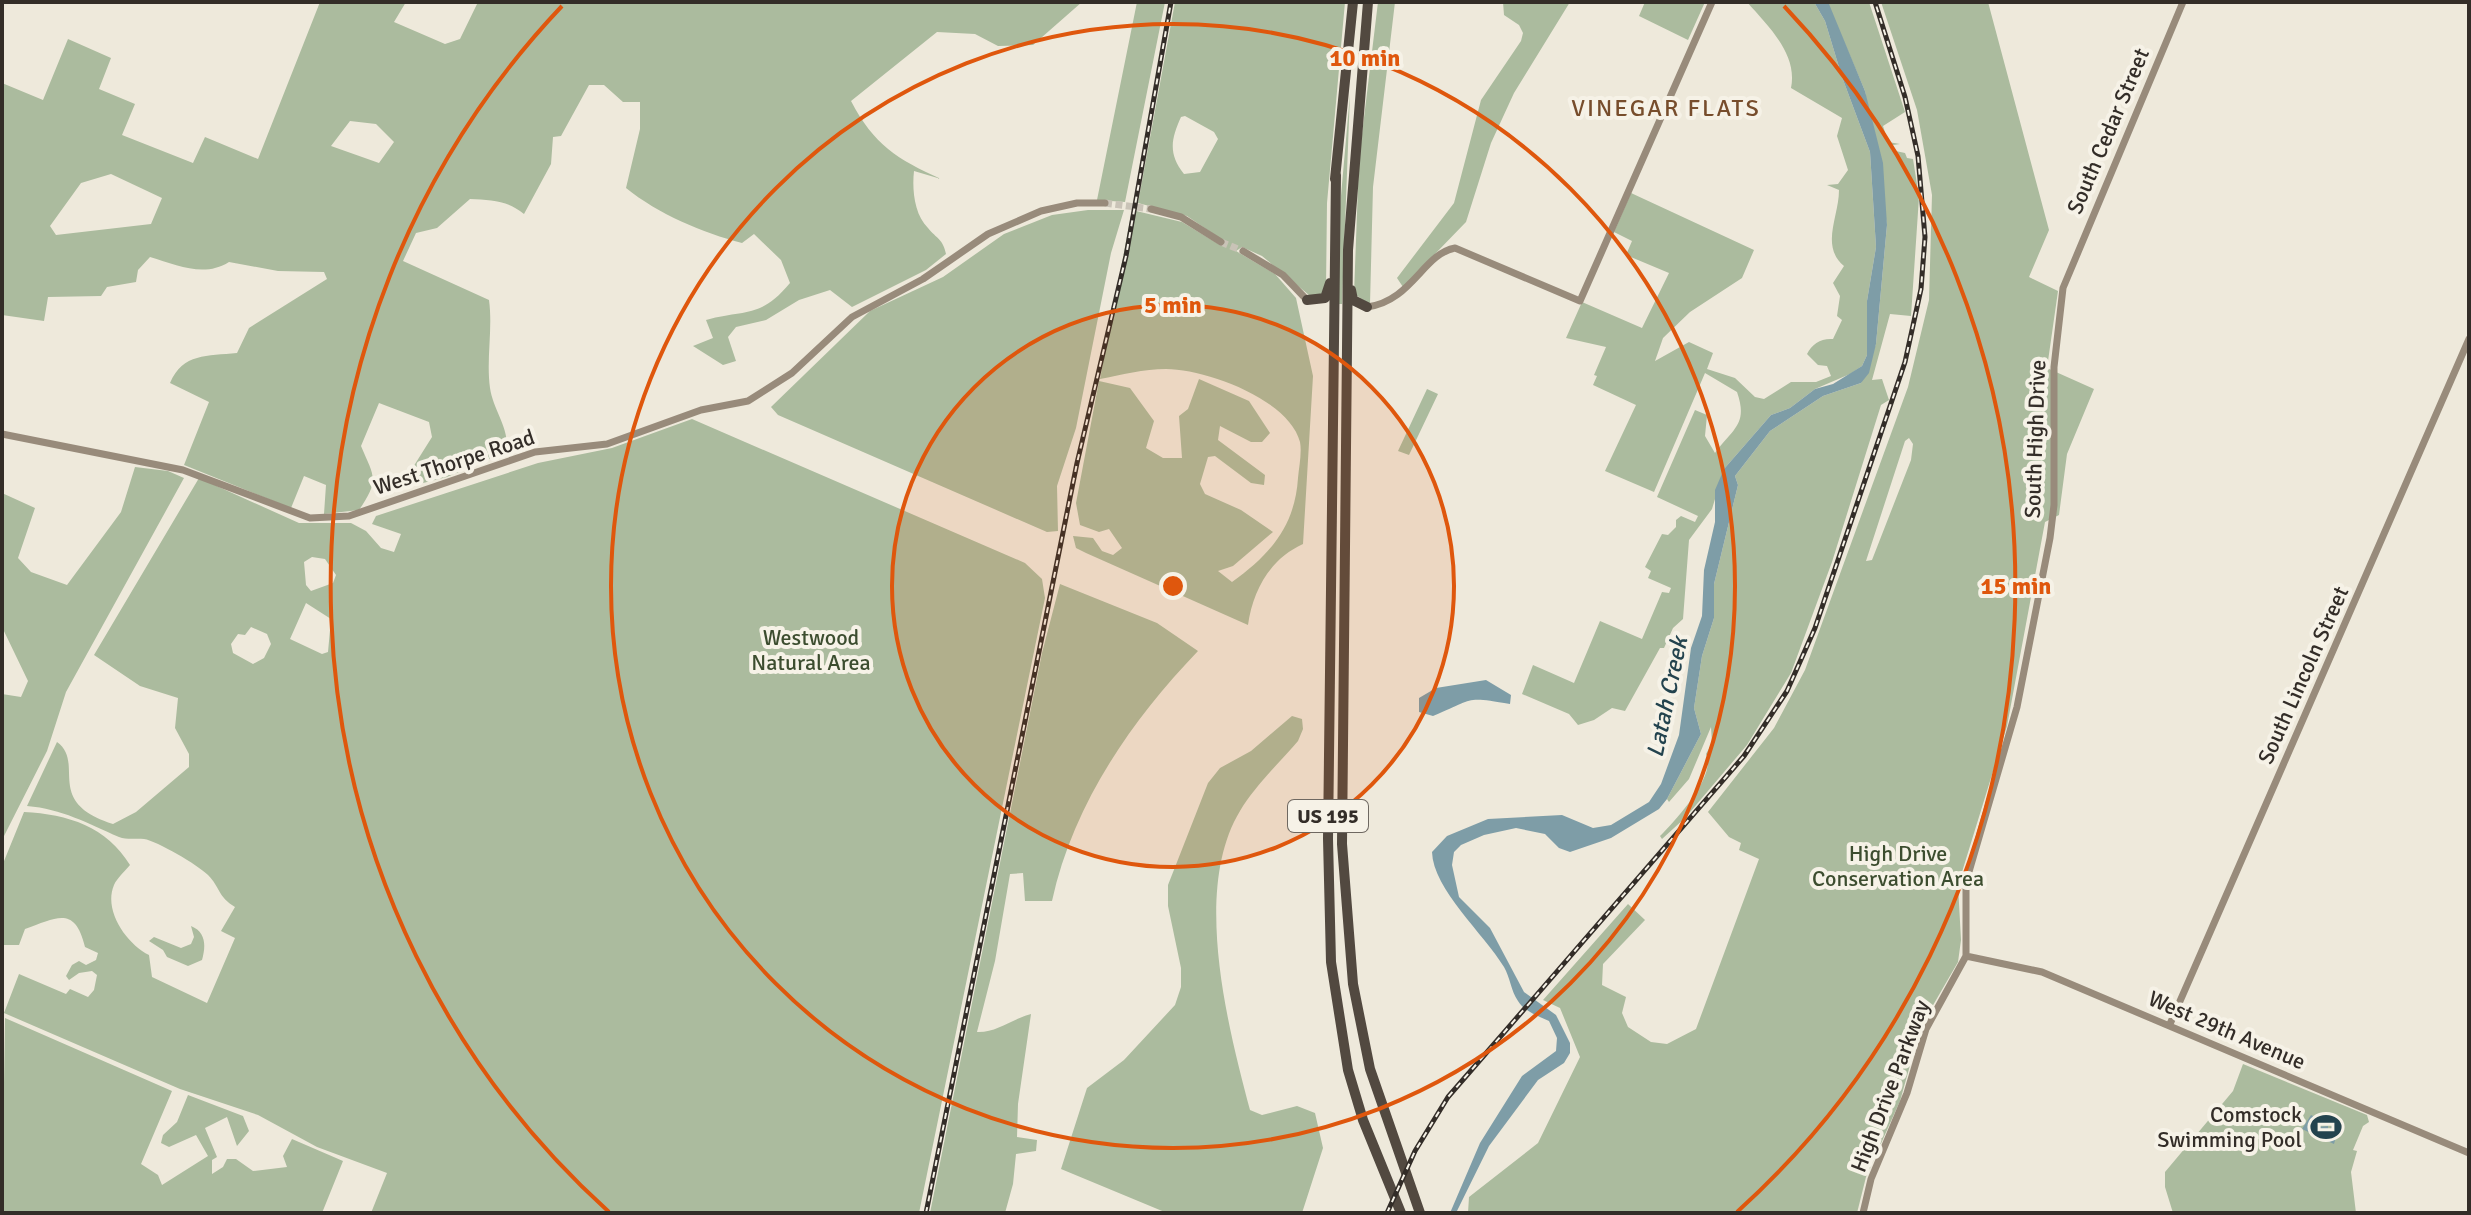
<svg xmlns="http://www.w3.org/2000/svg" width="2471" height="1215" font-family="Signika,sans-serif">
  <style>
    .green { fill: #abbb9e; fill-rule: evenodd }
    .water { fill: #7e9da7 }
    .lines { fill: none; stroke-linecap: round; stroke-linejoin: round }
    .secondary-tunnel { stroke: #c9c3b7; stroke-width: 7; stroke-dasharray: 7 3.5; stroke-linecap: butt }
    .secondary { stroke: #988b7b; stroke-width: 7 }
    .highway { stroke: #524940; stroke-width: 10 }
    .rail-casing { stroke: #332d28; stroke-width: 5 }
    .rail { stroke: #f6f2e7; stroke-width: 2; stroke-dasharray: 6; stroke-linecap: butt }
    .ring { fill: none; stroke: #df570d; stroke-width: 4 }
    .labels { text-anchor: middle; dominant-baseline: central; stroke-width: 8; stroke-linejoin: round; paint-order: stroke }
    .shield { fill: #f6f2e7; stroke: #6e6861; stroke-width: 2 }
    .shield-label { font-size: 20px; font-weight: bold; fill: #332d28 }
    .street-label { font-size: 22px; fill: #332d28; stroke: #f6f2e7 }
    .park-label { font-size: 22px; fill: #3c4d2f; stroke: #f6f2e7 }
    .poi-label { font-size: 22px; fill: #332d28; stroke: #f6f2e7; text-anchor: end }
    .neighbourhood-label { font-size: 24px; letter-spacing: 2px; fill: #774d2c; stroke: #f6f2e7 }
    .water-label { font-size: 24px; font-style: italic; fill: #23434e; stroke: #f6f2e7 }
    .centre { fill: #df570d; stroke: #f6f2e7; stroke-width: 4 }
    .ring-label { font-size: 24px; text-anchor: middle; font-weight: bold; fill: #df570d; stroke: #f6f2e7; stroke-width: 8; stroke-linejoin: round; paint-order: stroke }
  </style>
  <rect width="100%" height="100%" fill="#eee9db"/>
  <!-- green -->
  <path class="green" d="M320,2H406L394,22L445,44L460,39L478,2H1082L1033,45L998,46L975,34L937,32L851,101C874,145 897,159 941,179L914,171C912,189 914,214 928,228C937,239 943,239 946,254L926,270L852,307L830,290L799,300L766,320L736,327L728,337L736,361L723,365L693,346L713,338L706,320C746,309 760,319 790,283L781,260L754,234L742,243C703,233 658,214 626,188L640,129V102H623L604,85H589L561,136L553,137L551,164L524,214C507,200 491,200 470,199L437,228L416,233L403,261L489,300C493,329 486,359 490,388C493,409 508,426 507,448L501,454L447,477L415,485L410,472L432,437L429,422L379,403L361,446C374,477 380,479 359,510L324,514L326,485L304,476L291,508L184,465L209,402L170,383C183,353 207,356 237,353L249,328L327,279L324,272L278,271L229,262C204,278 177,265 150,257L138,270L136,282L107,287L101,296L48,297L44,321L2,315V83L43,100L68,39L111,58L99,89L135,104L122,135L193,163L205,137L258,159ZM350,121L376,124L394,142L379,163L331,146ZM111,174L162,198L151,224L56,235L50,226L81,183Z
    M1137,2H1165L1125,202L1097,200Z
    M1175,2H1345L1327,203L1326,288L1323,295H1309L1262,256L1242,247L1236,251L1275,274L1296,298L1313,376L1303,544C1270,559 1253,590 1248,625L1086,553L1076,548L1073,536L1093,538L1102,551L1113,555L1122,548L1109,529L1099,532L1080,525L1076,503L1099,381L1130,388L1154,421L1146,448L1163,458H1182L1179,416L1188,409L1199,379L1249,401L1270,433L1262,442H1251L1220,426L1218,440L1265,475L1264,485L1251,483L1215,456L1208,457L1200,484L1205,494L1241,510L1273,532L1233,566L1218,571L1232,582C1270,555 1295,526 1298,478C1299,467 1302,453 1300,442C1289,399 1205,369 1166,369C1144,369 1121,375 1100,379L1132,210L1182,222L1220,245L1221,239L1187,216L1138,203ZM1185,116L1214,132L1218,139L1200,172L1184,174C1168,154 1171,139 1181,117Z
    M1378,2H1395L1373,187L1370,304L1354,294L1359,159Z
    M1503,2H1570L1514,93L1491,143L1466,222L1403,287L1397,278L1454,203L1481,100L1521,41L1523,33L1519,25L1504,15Z
    M1645,2H1705L1688,40L1639,16Z
    M1747,2H1814L1825,21L1842,77L1870,152L1876,247L1867,301V355L1862,366L1850,374L1815,389L1790,408L1771,415L1724,469L1712,509L1689,540L1683,619L1673,628L1664,648H1660L1625,711L1612,708L1594,720L1578,725L1569,714L1522,694L1533,665L1574,683L1600,621L1642,639L1662,592L1669,593L1671,588L1648,578L1651,571L1645,567L1662,534L1668,535L1676,527V520L1681,516L1695,522L1698,516L1657,497L1695,410L1707,415L1705,436L1715,453C1734,428 1748,424 1737,392L1705,373L1654,492L1605,471L1636,405L1593,385L1597,376L1594,375L1606,347L1566,338L1582,302L1642,328L1669,273L1626,255L1632,241L1614,232L1631,193L1754,250L1742,278L1690,312L1663,338L1655,361L1689,342L1713,353L1707,369L1735,378L1755,397L1764,399L1791,382H1816L1831,376L1827,366L1818,365L1807,354C1812,344 1821,338 1833,339L1842,320L1837,316L1840,296L1833,283L1844,266C1820,246 1839,217 1839,190L1827,185L1838,184L1848,170L1837,136L1842,118L1791,88C1798,54 1768,26 1747,2Z
    M1827,2H1869L1905,112L1883,126L1888,142L1900,144L1893,145L1891,150L1905,153L1907,158L1913,159L1919,197L1911,316L1890,314L1872,380L1882,379L1889,400L1881,405L1832,562L1791,673L1747,745L1685,818L1662,839L1660,836C1676,820 1717,775 1706,754L1712,743L1711,727L1689,779L1669,802L1667,799L1701,734L1694,708L1702,656L1714,618V584L1738,485L1735,476L1770,431L1823,396L1861,383L1876,344L1887,225L1865,91Z
    M1881,2H1988L2049,230L2029,277L2058,291L2047,368L2094,389L2067,454L2059,515L2045,522L2007,726L1958,885L1961,940L1958,962L1921,1026L1900,1101L1866,1177L1857,1213H1468L1469,1197L1538,1143L1580,1057L1560,1008L1543,1000L1628,904L1645,920L1603,964L1602,985L1626,997L1622,1013L1628,1027L1651,1042L1667,1044L1696,1029L1759,859L1739,850L1741,843L1729,837L1708,812L1774,728L1805,670L1908,387L1929,300L1932,195L1917,110ZM1909,438L1913,444L1911,460L1872,560L1866,561L1905,441Z
    M1350,94L1342,304H1337L1340,207Z
    M1088,210H1124L1111,253L1076,428L1057,486L1058,531L1047,532L778,415L771,407L870,311L943,277L1004,234L1052,215Z
    M1427,389L1438,394L1409,455L1398,451Z
    M692,419L1025,563L1042,579L1045,598L919,1213H371L387,1173L317,1147L258,1115L180,1089L4,1013L19,974L66,994L70,989L88,997L94,990L97,975L92,971L79,973L69,980L66,976L72,965L79,961L86,965L96,960L98,953L85,947C75,906 58,917 25,929L19,945H2V866L24,812C68,814 107,827 130,865C126,870 117,878 114,885C103,911 127,944 149,955L152,977L207,1003L235,938L221,931L235,907C218,897 220,887 208,875C198,865 157,841 144,839C136,838 127,840 119,837C87,823 62,809 27,806L57,742C86,763 43,802 113,824L136,812L189,767V754L175,728L178,698L140,686L94,655L199,478L299,523H351L366,531L381,548L394,552L401,534L372,524L376,516L538,463L612,448ZM312,557L325,559L336,575L333,583L311,591L306,585L304,562ZM306,603L331,619L328,652L322,654L290,639ZM251,627L267,634L271,644L264,658L253,664L233,653L231,644L238,634L245,635Z
    M135,467L168,471L184,478L66,692L47,751L2,840V694L21,697L28,681L2,627V493L35,508L18,558L31,572L67,585L121,512Z
    M1060,584L1157,623L1198,651C1130,722 1073,805 1052,901H1025L1023,873L1010,874L995,961L977,1032C996,1033 1012,1019 1031,1014L1018,1104L1017,1137L1037,1140L1036,1151L1016,1154L1013,1184L1005,1213H930L1042,653Z
    M1292,716L1302,719L1303,729L1298,741C1279,763 1255,786 1240,811C1192,890 1228,1027 1250,1110L1262,1115L1297,1106L1315,1113L1323,1148L1302,1213H1167L1061,1169L1087,1088L1124,1060L1175,1005L1181,987V968L1168,906V885L1208,783L1220,768L1251,751Z
    M191,926C206,932 206,946 202,960L188,966L167,957L163,950L149,941L154,937L181,948L191,944L194,937Z
    M5,1018L172,1091L141,1164L158,1175L162,1185L208,1156L196,1135L169,1147L161,1143L163,1135L177,1122L188,1095L243,1116L249,1131L237,1146L227,1117L205,1128L217,1157L212,1160V1174L223,1167L227,1159H236L253,1171L287,1167L283,1156L292,1139L343,1161L322,1213H2Z
    M2243,1064L2367,1115L2369,1122L2363,1126L2353,1150L2357,1151L2351,1172L2356,1213H2173L2165,1187V1172L2233,1091Z"/>
  <!-- water -->
  <path class="water" d="M1814,2L1829,4L1865,91L1883,163L1887,225L1876,344L1869,373L1861,383L1823,396L1770,431L1735,476L1738,485L1714,584V618L1702,656L1694,708L1701,734L1667,799L1659,809L1611,838L1570,852L1559,848L1545,834L1516,828L1484,835L1461,845L1454,852L1452,865L1459,897L1490,928L1524,992L1556,1015L1570,1043V1053L1564,1063L1538,1080L1489,1146L1456,1213H1450L1480,1143L1522,1076L1556,1051L1557,1038L1549,1021C1538,1016 1525,1012 1518,1001C1511,991 1510,977 1504,967C1484,934 1433,889 1432,852L1447,836L1488,819L1562,815L1593,828L1611,825L1649,802L1661,784L1679,735L1691,648L1702,616L1704,570L1715,522V490L1724,469L1771,415L1790,408L1815,389L1833,384L1862,366L1867,355V301L1876,247L1870,152L1842,77L1825,21Z
    M1486,680L1511,695L1510,704C1463,696 1475,699 1433,716L1419,712V698L1436,688Z
    M2311,1115L2319,1119L2316,1127L2328,1126V1132L2333,1124L2339,1126L2334,1144L2302,1129Z"/>
  <g class="lines">
    <!-- secondary-tunnel -->
    <path class="secondary-tunnel" d="M1105,203L1151,209
      M1221,242L1243,251"/>
    <!-- secondary -->
    <path class="secondary" d="M1151,209L1181,217L1221,242
      M1243,251L1283,275L1307,300
      M1367,307C1412,301 1423,254 1455,248L1580,301L1712,2
      M2,434L183,470L310,518L349,516L535,452L607,444L701,410L748,401L792,373L852,317L923,279L988,234L1041,211L1077,203H1105
      M1966,956L2042,972L2469,1153
      M2170,1024L2469,339
      M1863,1213L1871,1179L1907,1093L1926,1029L1966,956V882L2017,707L2050,538L2054,505V367L2063,288L2183,2"/>
    <!-- highway -->
    <path class="highway" d="M1368,2L1348,250L1342,844L1353,984L1370,1069L1420,1213
      M1336,175L1328,839L1331,962L1348,1070L1363,1120L1401,1213
      M1335,179L1353,2
      M1351,290L1353,300L1367,307
      M1307,300L1325,298L1330,283"/>
    <!-- rail casing -->
    <g class="rail-casing">
      <path id="rail" d="M926,1213L1077,463L1126,256L1171,2
        M1387,1213L1415,1151L1448,1097L1744,756L1787,691L1815,628L1905,362L1921,289L1925,237L1918,156L1905,97L1875,2"/>
    </g>
    <!-- rail -->
    <use href="#rail" class="rail"/>
  </g>
  <!-- distance rings -->
  <circle cx="1173" cy="586" r="281" fill="#df570d" fill-opacity=".12"/>
  <g class="ring">
    <circle cx="1173" cy="586" r="281"/>
    <circle cx="1173" cy="586" r="562"/>
    <path d="M609 1212A843 843 0 0 1 562 6M1784 6A843 843 0 0 1 1737 1212"/>
  </g>
  <!-- icons -->
  <defs>
    <g id="stadium-bare" transform="scale(2.4)"><path d="M0-5a6.5 5 0 1 0 0 10a6.5 5 0 1 0 0-10ZM-3.5-1.8h7v3.6h-7Z" fill="#23434e" stroke="#f6f2e7" stroke-width="2.5" paint-order="stroke"/></g>
  </defs>
  <g fill-rule="evenodd">
    <use href="#stadium-bare" x="2326" y="1127"/>
  </g>
  <g class="labels">
    <!-- shield labels -->
    <rect class="shield" x="1288" y="800" width="80" height="32" rx="6"/>
    <g class="shield-label">
      <text x="1328" y="816">US 195</text>
    </g>
    <!-- street labels -->
    <g class="street-label">
      <text transform="translate(2108 131) rotate(-67)">South Cedar Street</text>
      <text transform="translate(2035 439) rotate(-88)">South High Drive</text>
      <text transform="translate(454 462) rotate(-18)">West Thorpe Road</text>
      <text transform="translate(2303 675) rotate(-66)">South Lincoln Street</text>
      <text transform="translate(2227 1030) rotate(23)">West 29th Avenue</text>
      <text transform="translate(1890 1086) rotate(-69)">High Drive Parkway</text>
    </g>
    <!-- park labels -->
    <g class="park-label">
      <text x="811" y="637">Westwood<tspan x="811" dy="25">Natural Area</tspan></text>
      <text x="1898" y="853">High Drive<tspan x="1898" dy="25">Conservation Area</tspan></text>
    </g>
    <!-- poi labels -->
    <g class="poi-label">
      <text x="2302" y="1114">Comstock<tspan x="2302" dy="25">Swimming Pool</tspan></text>
    </g>
    <!-- neighbourhood labels -->
    <g class="neighbourhood-label">
      <text x="1666" y="108">VINEGAR FLATS</text>
    </g>
    <!-- water labels -->
    <g class="water-label">
      <text transform="translate(1667 697) rotate(-78)">Latah Creek</text>
    </g>
  </g>
  <circle cx="1173" cy="586" r="12" class="centre"/>
  <g class="ring-label">
    <text x="1365" y="66">10 min</text>
    <text x="1173" y="313">5 min</text>
    <text x="2016" y="594">15 min</text>
  </g>
  <!-- border -->
  <rect width="2471" height="1215" fill="none" stroke="#332d28" stroke-width="8"/>
</svg>
